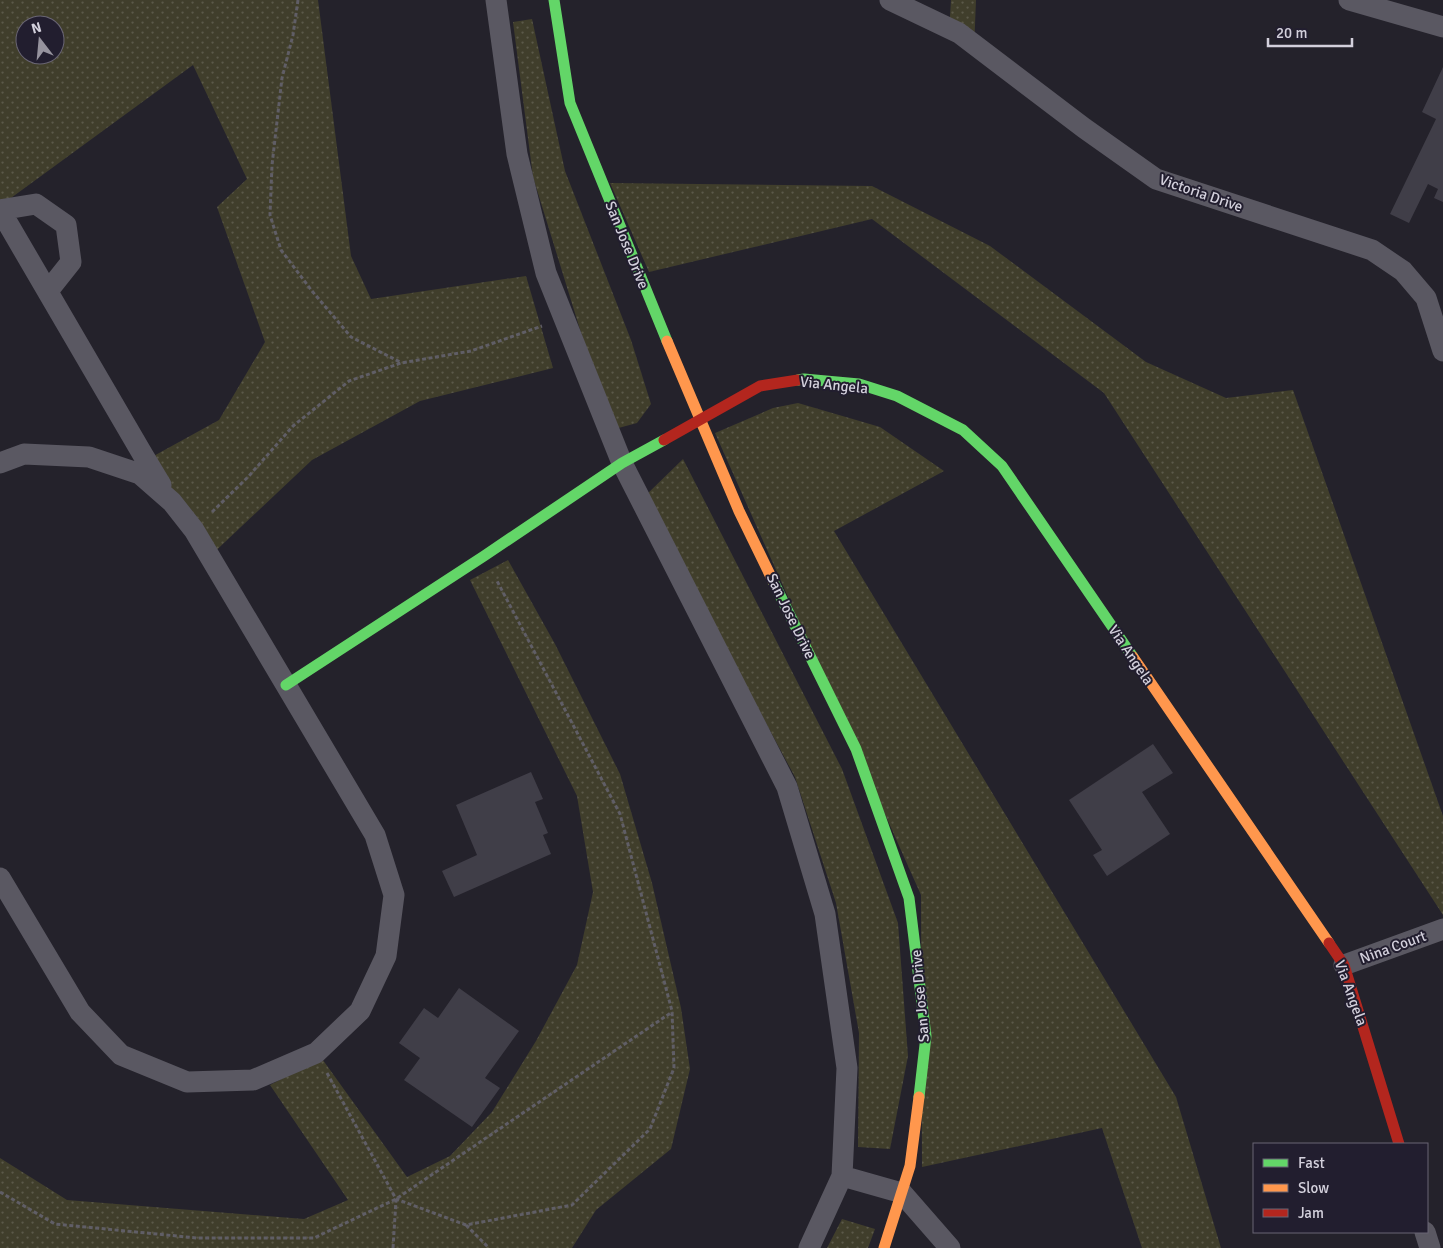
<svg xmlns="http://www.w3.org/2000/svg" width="1443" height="1248" font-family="Signika,sans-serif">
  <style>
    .park { fill: url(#park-dots); fill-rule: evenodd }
    .building { fill: #403e48 }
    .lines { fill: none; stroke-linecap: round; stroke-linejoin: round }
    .path { stroke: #605e66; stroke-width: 3; stroke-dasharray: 4 2.5; stroke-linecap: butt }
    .street { stroke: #5a5862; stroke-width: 21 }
    .fast { stroke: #63d668; stroke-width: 11 }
    .slow { stroke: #ff974d; stroke-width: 11 }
    .jam { stroke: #b3261e; stroke-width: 11 }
    .labels { text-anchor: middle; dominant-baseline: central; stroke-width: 4; stroke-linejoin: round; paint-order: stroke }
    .street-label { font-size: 15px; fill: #d3d0dc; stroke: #221e2f }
  </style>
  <defs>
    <pattern id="park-dots" width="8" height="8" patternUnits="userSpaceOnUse" patternTransform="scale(1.25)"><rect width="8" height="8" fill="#403e2b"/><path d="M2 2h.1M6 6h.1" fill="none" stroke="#5b5949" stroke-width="1.8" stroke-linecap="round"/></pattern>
  </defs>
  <rect width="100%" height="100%" fill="#24222b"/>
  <!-- park -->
  <path class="park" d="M0,0H318L351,256L371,299L526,276L553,368L420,401L312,460L206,560L150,458L219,420L265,342L217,207L247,179L193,65L0,206ZM25,25H55V55H25Z
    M951,0H976L974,50L949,33Z
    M532,19L565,171L631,340L651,404L637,423L611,430L533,177L513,22Z
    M610,183L872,186L990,246L1146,362L1226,398L1293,390L1443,816V915L1104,393L872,219L649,272Z
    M798,403L880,427L944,471L834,531L1176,1097L1221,1248H1142L1102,1128L922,1167L921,895L715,433L773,408Z
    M683,459L842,769L898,923L908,1056L890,1149L858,1147L859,1033L836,903L795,777L644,497Z
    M508,560L555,644L620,774L652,883L681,1008L690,1069L671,1149L596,1210L572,1248H0V1158L67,1200L304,1219L348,1200L270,1085L295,1072L320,1056L407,1177L450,1156L492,1112L536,1041L577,965L593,892L577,796L470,580Z
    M842,1219L875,1229L868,1248H827Z"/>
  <!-- building -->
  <path class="building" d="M1443,67V202L1434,198L1438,189L1428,184L1409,223L1390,214L1436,119L1422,112Z
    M1153,744L1173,773L1142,792L1170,834L1107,876L1093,855L1102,850L1069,800Z
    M531,772L543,799L535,802L548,833L543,835L551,854L454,897L442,871L477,855L456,805Z
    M459,988L519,1031L485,1078L500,1088L472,1127L404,1080L420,1058L399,1043L424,1008L438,1018Z"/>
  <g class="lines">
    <!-- path -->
    <path class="path" d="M298,0L293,35L282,78L272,165L270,215L281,250L312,291L351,337L400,362
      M212,512L248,477L293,426L349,381L401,363L471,351L542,326
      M327,1073L396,1199L466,1225L572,1205L650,1129L674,1068L672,1011L620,814L496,579
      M0,1192L55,1224L197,1238H314L396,1199L672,1012
      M466,1225L489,1248
      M393,1248L396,1200"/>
    <!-- street -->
    <path class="street" d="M496,0L517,154L546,273L622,463L787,787L825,914L847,1068L842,1176L809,1248
      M890,0L959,33L1084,128L1156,179L1372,250L1403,271L1426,298L1443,351
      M1349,0L1443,27
      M48,291L71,262L66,225L36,204L0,210L143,455L161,485
      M0,463L24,454L89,457L140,474L172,502L194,530L375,835L394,895L386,956L360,1011L316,1053L253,1080L187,1082L121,1055L80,1012L0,878
      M1344,965L1443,929
      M842,1176L902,1193L950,1248
      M1425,1232L1430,1248"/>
    <!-- fast -->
    <path class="fast" d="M554,0L570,103L667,341
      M798,380L804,379L859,384L897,396L963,430L1002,466L1133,657
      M773,581L856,749L909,898L926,1036L919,1097
      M286,685L484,556L622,463L664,440"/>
    <!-- slow -->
    <path class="slow" d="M667,341L739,511L773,581
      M1133,657L1329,943
      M884,1248L910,1166L919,1097"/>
    <!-- jam -->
    <path class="jam" d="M664,440L760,386L798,380
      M1329,943L1344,965L1399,1144"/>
  </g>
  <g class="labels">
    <!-- street labels -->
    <g class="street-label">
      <text transform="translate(1201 193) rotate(19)">Victoria Drive</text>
      <text transform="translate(627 245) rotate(68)">San Jose Drive</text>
      <text transform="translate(834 385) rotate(6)">Via Angela</text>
      <text transform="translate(791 616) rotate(64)">San Jose Drive</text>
      <text transform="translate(1131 655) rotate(56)">Via Angela</text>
      <text transform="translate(1393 947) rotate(-20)">Nina Court</text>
      <text transform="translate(1351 993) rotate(70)">Via Angela</text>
      <text transform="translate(920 996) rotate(-95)">San Jose Drive</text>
    </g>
  </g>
  <!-- legend -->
  <rect x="1253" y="1143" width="175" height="90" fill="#221e2f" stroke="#696574"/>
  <rect x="1263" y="1159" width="25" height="8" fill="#63d668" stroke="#696574"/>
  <text x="1298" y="1168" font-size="15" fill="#d3d0dc">Fast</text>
  <rect x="1263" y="1184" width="25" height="8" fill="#ff974d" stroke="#696574"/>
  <text x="1298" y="1193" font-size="15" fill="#d3d0dc">Slow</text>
  <rect x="1263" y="1209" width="25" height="8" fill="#b3261e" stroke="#696574"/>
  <text x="1298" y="1218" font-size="15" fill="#d3d0dc">Jam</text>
  <!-- north arrow -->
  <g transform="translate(40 40) rotate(344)"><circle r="24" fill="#221e2f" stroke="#696574"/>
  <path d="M0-4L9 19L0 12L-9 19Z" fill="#96939e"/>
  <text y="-8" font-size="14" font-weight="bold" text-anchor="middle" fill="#d3d0dc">N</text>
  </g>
  <!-- scale -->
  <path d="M1268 38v8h84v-8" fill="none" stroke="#d3d0dc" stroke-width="2.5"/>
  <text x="1276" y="38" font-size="15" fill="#d3d0dc" stroke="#221e2f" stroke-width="4" paint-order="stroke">20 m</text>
</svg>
